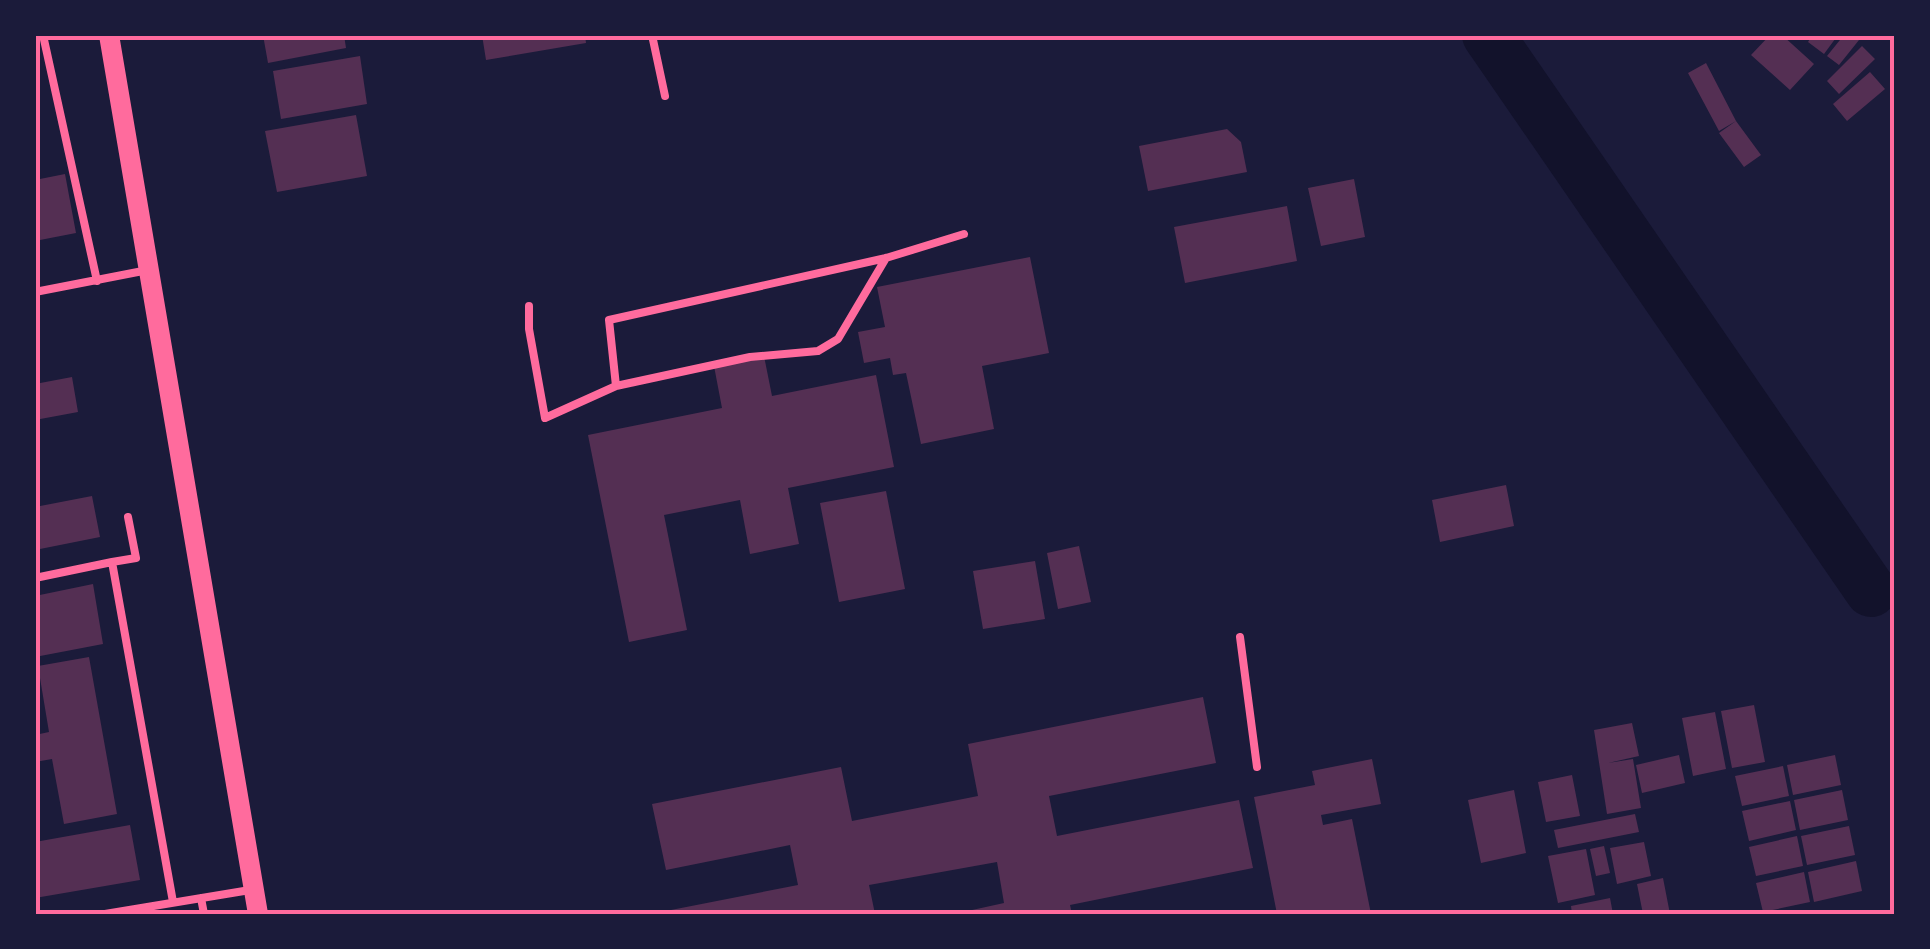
<svg xmlns="http://www.w3.org/2000/svg" width="1930" height="949" font-family="'Playfair Display',serif">
  <style>
    .lines { fill: none; stroke-linecap: round; stroke-linejoin: round }
    .river { stroke: #12122b; stroke-width: 52 }
    .building { fill: #542f53 }
    .service { stroke: #ff6b9d; stroke-width: 8 }
    .secondary { stroke: #ff6b9d; stroke-width: 20 }
    .neatline { fill: none; stroke: #ff6b9d; stroke-width: 4 }
  </style>
  <rect width="100%" height="100%" fill="#1b1b3a"/>
  <g class="lines">
    <!-- river -->
    <path class="river" d="M1488,35L1871,591"/>
  </g>
  <!-- building -->
  <path class="building" d="M263,35H344L346,48L268,63Z
    M482,35H585L586,43L486,60Z
    M1770,35H1782L1814,64L1790,90L1751,55Z
    M1812,35H1838L1824,54L1808,42Z
    M1844,35L1859,40L1839,65L1827,56Z
    M1862,46L1875,59L1839,94L1827,81Z
    M360,56L367,104L281,119L273,71Z
    M1706,63L1736,121L1719,131L1688,73Z
    M1870,72L1885,89L1847,121L1833,104Z
    M356,115L367,176L277,192L265,131Z
    M1736,121L1761,155L1744,167L1719,133Z
    M1227,129L1241,142L1247,172L1148,191L1139,146Z
    M65,174L76,233L40,240L35,180Z
    M1354,179L1365,237L1321,246L1308,188Z
    M1287,206L1297,261L1185,283L1174,227Z
    M1030,257L1049,353L982,366L994,429L921,444L906,373L893,375L890,358L864,363L858,332L885,327L877,287Z
    M764,356L772,396L876,375L894,467L788,488L799,544L750,554L740,500L664,515L687,630L629,642L588,435L722,408L714,366Z
    M72,377L78,412L35,420V384Z
    M1506,485L1514,526L1440,542L1432,500Z
    M886,491L905,589L839,602L820,503Z
    M92,496L100,537L35,550V507Z
    M1079,546L1091,602L1058,609L1047,553Z
    M1035,561L1045,619L983,629L973,571Z
    M93,584L103,644L35,657V596Z
    M89,657L117,814L64,824L52,759L35,762V735L49,732L38,666Z
    M1203,697L1216,763L1049,796L1057,836L1239,800L1253,868L1070,905L1072,914H954L1004,903L997,862L869,885L875,914H672L671,910L798,885L790,845L666,870L652,804L841,767L852,821L978,796L968,744Z
    M1754,705L1765,762L1732,768L1721,711Z
    M1715,712L1726,769L1693,776L1682,718Z
    M1632,723L1639,756L1608,763L1633,759L1641,808L1607,814L1594,730Z
    M1679,755L1685,783L1642,793L1636,765Z
    M1835,755L1841,785L1793,795L1787,765Z
    M1372,759L1381,804L1321,815L1323,825L1352,819L1371,914H1277L1254,797L1315,785L1312,771Z
    M1783,766L1789,796L1742,806L1735,776Z
    M1572,775L1580,816L1546,822L1538,782Z
    M1514,790L1526,853L1481,863L1468,800Z
    M1842,790L1848,820L1800,830L1794,800Z
    M1790,801L1796,830L1749,841L1742,811Z
    M1635,814L1639,832L1558,848L1554,830Z
    M130,825L140,880L35,898V842Z
    M1849,826L1855,855L1807,865L1801,836Z
    M1797,836L1803,866L1756,876L1749,847Z
    M1644,842L1651,876L1617,884L1610,848Z
    M1604,846L1610,873L1596,876L1590,849Z
    M1586,849L1595,895L1558,903L1548,856Z
    M1856,861L1862,891L1814,902L1808,872Z
    M1804,872L1810,902L1763,912L1756,883Z
    M1663,878L1670,914H1643L1637,884Z
    M1610,898L1613,914H1572L1571,906Z"/>
  <g class="lines">
    <!-- service -->
    <path class="service" d="M43,35L97,281
      M652,35L665,96
      M35,292L148,270
      M529,306V329L545,418L616,386L609,320L886,258L964,234
      M616,386L750,357L818,351L838,339L886,258
      M128,517L136,558L112,562L173,902
      M35,578L112,562
      M1240,637L1257,767
      M201,898L204,914
      M105,914L250,890"/>
    <!-- secondary -->
    <path class="secondary" d="M109,35L258,914"/>
  </g>
  <!-- border -->
  <rect width="1930" height="949" fill="none" stroke="#1b1b3a" stroke-width="75"/>
  <rect x="38" y="38" width="1854" height="874" class="neatline"/>
</svg>
